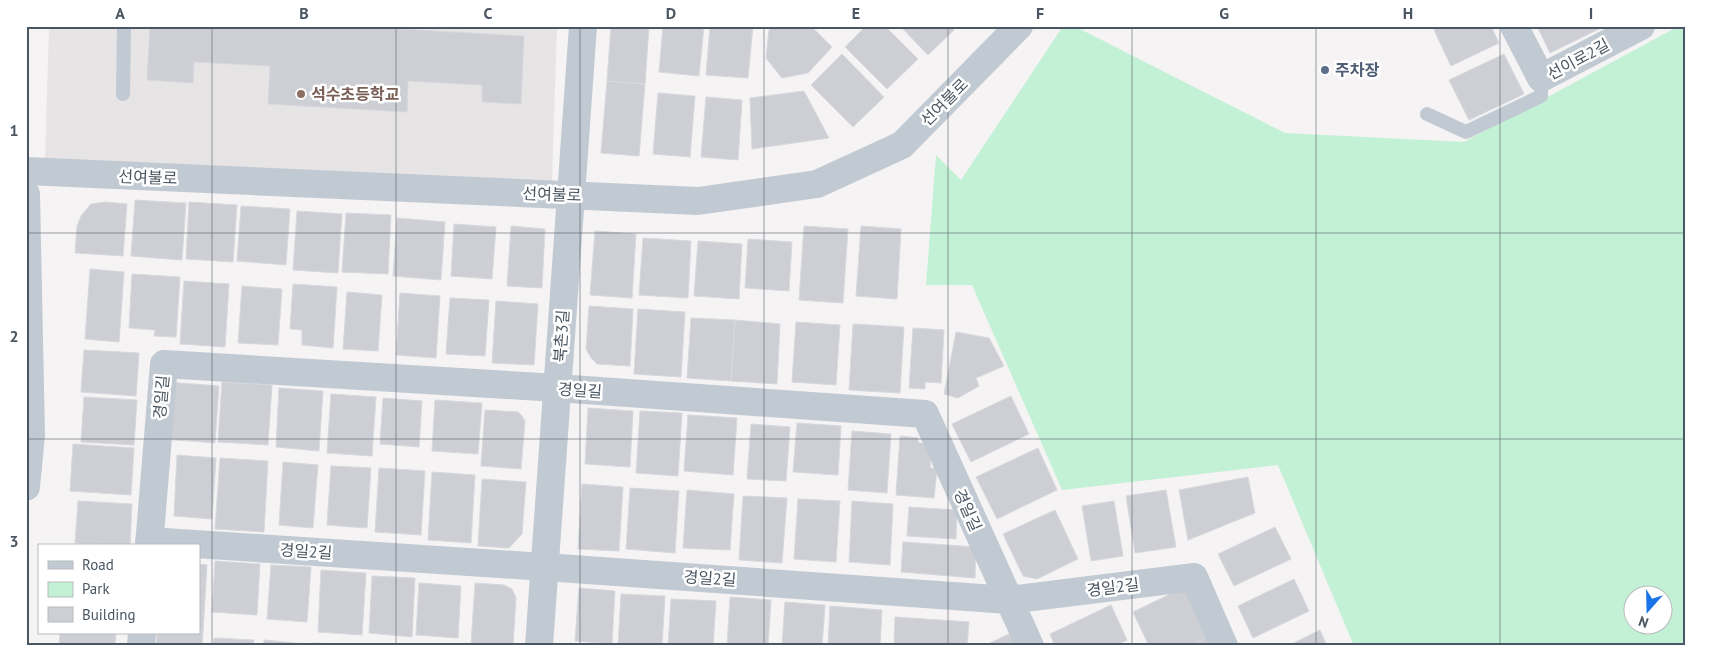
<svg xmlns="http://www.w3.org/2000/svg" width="1711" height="672" font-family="'PT Sans','Noto Sans KR',sans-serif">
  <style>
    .education { fill: #e6e4e5 }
    .green { fill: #c3f1d5; fill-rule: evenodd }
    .building { fill: #cdcfd5; stroke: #d7d9de }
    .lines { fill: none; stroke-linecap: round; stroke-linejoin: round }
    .service { stroke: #c1cad2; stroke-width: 14 }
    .minor { stroke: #c1cad2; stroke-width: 28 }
    .tertiary { stroke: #c1cad2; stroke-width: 28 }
    .grid { fill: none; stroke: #4a5661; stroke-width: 1; stroke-opacity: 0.55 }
    .service-dot { fill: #5c6f8a; stroke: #fff; stroke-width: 2 }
    .education-dot { fill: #8d6e63; stroke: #fff; stroke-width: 2 }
    .labels { text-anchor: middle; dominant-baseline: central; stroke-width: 5; stroke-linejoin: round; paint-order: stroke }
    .street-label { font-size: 16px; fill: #4a5661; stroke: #fff }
    .service-label { font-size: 16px; font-weight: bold; fill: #4e5e75; stroke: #fff; text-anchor: start }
    .education-label { font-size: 16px; font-weight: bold; fill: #785e54; stroke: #fff; text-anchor: start }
    .neatline { fill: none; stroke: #4a5661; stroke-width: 2 }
    .grid-label { font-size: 16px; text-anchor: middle; font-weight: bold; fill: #4a5661 }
  </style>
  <rect width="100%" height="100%" fill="#f5f3f3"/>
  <!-- education -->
  <path class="education" d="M49,26H557L552,181L45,161Z"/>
  <!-- green -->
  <path class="green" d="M1063,26H1074L1285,133L1464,142L1679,26H1685V646H1354L1278,465L1062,490L972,285H926L936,155L961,180ZM1634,594H1664V624H1634Z"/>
  <!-- building -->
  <path class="building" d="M150,26H347L524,36L521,104L482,102V85L408,81L407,112L268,104L270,66L194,62L193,83L147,80Z
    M611,26H649L645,84L607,81Z
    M663,26H704L699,76L659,72Z
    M710,26H753L748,78L706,75Z
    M773,26H811L832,47L808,73L782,78L766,58L769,30Z
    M866,26H885L918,59L887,89L845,47Z
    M900,26H950L954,30L928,55Z
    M1441,26H1491L1499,43L1451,66L1434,30Z
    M1537,26H1605L1550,53Z
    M842,54L884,97L853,127L811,85Z
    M1504,54L1524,94L1469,120L1449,80Z
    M607,81L645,84L639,156L601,153Z
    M804,91L829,138L752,149L750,98Z
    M658,93L695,96L690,157L653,154Z
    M706,97L742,100L738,160L701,157Z
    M135,200L186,203L182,260L131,256Z
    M105,202L127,204L123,256L75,253L77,226L81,216L91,204Z
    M189,202L237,205L233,262L186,259Z
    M241,206L290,209L286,265L237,261Z
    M297,211L342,214L338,273L293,270Z
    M346,213L391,215L388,274L342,272Z
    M397,218L445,222L441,280L393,276Z
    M454,224L496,227L492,279L451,276Z
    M511,226L545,229L542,288L507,286Z
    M804,226L848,229L843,303L799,300Z
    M861,226L901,229L897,299L856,296Z
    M595,231L636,234L632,298L590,295Z
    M643,238L691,241L688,298L639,295Z
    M748,239L792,242L789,291L745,288Z
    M698,241L742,244L739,299L694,296Z
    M90,269L124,272L119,342L85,339Z
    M132,274L180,277L176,337L154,336L155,330L129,328Z
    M184,281L229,284L225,347L180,344Z
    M293,284L337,287L333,348L302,345V330L290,329Z
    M242,286L282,289L278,345L238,343Z
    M347,292L382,295L378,351L343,349Z
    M400,293L440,296L436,358L396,355Z
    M450,298L489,300L485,356L446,354Z
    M496,301L538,304L534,365L492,363Z
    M589,306L633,309L630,366L597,364L591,358L586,349Z
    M638,309L685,312L681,377L634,374Z
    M691,318L735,320L731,381L687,378Z
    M735,320L780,324L777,384L731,381Z
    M796,322L840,325L836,385L792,382Z
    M853,324L904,327L900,393L849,390Z
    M913,328L944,330L941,383L925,382V389L909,388Z
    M956,332L989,338L1004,366L976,378L979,386L958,398L944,394Z
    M84,350L139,353L136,396L81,392Z
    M167,382L219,386L215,443L163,439Z
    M222,382L272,385L268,445L218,442Z
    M279,388L323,391L319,451L276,447Z
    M331,394L376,397L372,456L327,453Z
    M1011,396L1029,434L971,462L952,424Z
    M84,397L137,400L134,445L81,442Z
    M383,398L422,401L419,447L380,444Z
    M435,400L482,403L478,454L432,451Z
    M588,408L633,411L630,467L585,464Z
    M485,410L518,412L522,416L525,421L521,469L481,466Z
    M640,411L682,413L678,476L636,473Z
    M688,415L737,418L733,475L684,471Z
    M797,423L841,426L838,475L793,472Z
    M751,424L790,427L786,481L747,479Z
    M852,431L891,434L887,493L848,490Z
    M900,436L918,438V442L927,445L931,453L930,468H937L934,498L896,495Z
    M73,444L134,448L131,495L70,491Z
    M1038,448L1057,490L997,519L976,477Z
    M177,455L216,458L212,519L174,516Z
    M220,458L268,461L264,532L215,529Z
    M283,462L318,465L313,528L279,525Z
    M331,466L371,468L367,528L327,525Z
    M379,468L425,471L421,535L375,532Z
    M432,472L475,475L471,543L428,540Z
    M1248,477L1255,513L1188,540L1179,490Z
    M482,479L526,482L522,534L509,548L478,546Z
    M582,484L623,487L619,551L578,549Z
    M630,488L679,491L675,553L626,549Z
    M687,490L734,494L730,550L683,548Z
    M1166,490L1176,547L1135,553L1126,496Z
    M743,496L787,498L782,563L739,560Z
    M798,499L840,501L836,562L794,559Z
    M78,501L132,504L130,546L75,543Z
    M852,501L893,504L890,565L849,562Z
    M1114,501L1123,556L1091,561L1082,506Z
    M909,507L957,510L956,539L907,536Z
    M1055,510L1078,559L1037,579L1023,576L1003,534Z
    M1275,527L1291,559L1234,586L1218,554Z
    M903,542L976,547L975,578L901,572Z
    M215,561L260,564L257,615L212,612Z
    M199,564L207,565L203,632H199Z
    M271,565L311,567L307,622L267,619Z
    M321,570L366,573L362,635L318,632Z
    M372,576L415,578L412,637L369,633Z
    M1294,579L1309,611L1253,638L1238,606Z
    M419,583L461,586L458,638L416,635Z
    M475,583L504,585L512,589L516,598L513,646L471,644Z
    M1187,586L1211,636L1190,646H1149L1133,612Z
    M579,588L615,591L612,644L575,641Z
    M621,594L665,596L662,646H618Z
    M730,597L771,600L768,646H727Z
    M671,599L716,601L713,646H668Z
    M785,602L825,605L822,646H782Z
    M1111,605L1127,640L1114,646H1055L1050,634Z
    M830,606L882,610L880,646H828Z
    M895,617L969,622L967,646H894Z
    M1320,630L1327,646H1288Z
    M199,632H203L202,646H156L157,633Z
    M1013,632L1020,646H990V643Z
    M60,633H116L115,646L59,645Z
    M1211,636L1216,646H1190Z
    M214,638L254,640L253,646H213Z
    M264,640L305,644V646H264Z
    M313,643L360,645L313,646Z"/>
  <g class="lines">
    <!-- service -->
    <path class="service" d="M123,94L124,26
      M1427,114L1466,132L1541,96V78"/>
    <!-- minor -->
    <path class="minor" d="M1514,26L1541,78L1641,26
      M26,171L698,201L817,184L902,145L1019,26
      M149,541L545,567L1009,600L1194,577L1224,646
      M149,546L164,364L557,388L925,414L1030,646
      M141,646L142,633
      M539,646L583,26"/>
    <!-- tertiary -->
    <path class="tertiary" d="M26,194L31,435L26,487"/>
  </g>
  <!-- grid -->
  <path class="grid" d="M212,26V646M396,26V646M580,26V646M764,26V646M948,26V646M1132,26V646M1316,26V646M1500,26V646M26,233H1685M26,439H1685"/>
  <!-- markers -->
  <circle class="service-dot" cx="1325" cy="70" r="5"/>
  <circle class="education-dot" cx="301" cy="94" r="5"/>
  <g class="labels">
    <!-- street labels -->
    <g class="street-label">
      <text transform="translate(1578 59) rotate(-28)">선이로2길</text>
      <text transform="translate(944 102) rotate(-45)">선여불로</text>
      <text transform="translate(148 177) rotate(2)">선여불로</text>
      <text transform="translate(552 194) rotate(2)">선여불로</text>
      <text transform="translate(561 336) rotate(-86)">북촌3길</text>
      <text transform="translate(580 390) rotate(4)">경일길</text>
      <text transform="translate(161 397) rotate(-85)">경일길</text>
      <text transform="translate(968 510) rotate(66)">경일길</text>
      <text transform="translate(306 551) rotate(4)">경일2길</text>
      <text transform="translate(710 578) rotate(4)">경일2길</text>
      <text transform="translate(1113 587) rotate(-7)">경일2길</text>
    </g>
    <!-- service labels -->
    <g class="service-label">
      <text x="1335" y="70">주차장</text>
    </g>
    <!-- education labels -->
    <g class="education-label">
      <text x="311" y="94">석수초등학교</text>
    </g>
  </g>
  <!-- border -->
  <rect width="1711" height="672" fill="none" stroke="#ffffff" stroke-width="55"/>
  <!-- legend -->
  <rect x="38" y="544" width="162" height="90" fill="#ffffff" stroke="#b7bbc0"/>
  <rect x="48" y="561" width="25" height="8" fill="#c1cad2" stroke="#b7bbc0"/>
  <text x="82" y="570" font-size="15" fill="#4a5661">Road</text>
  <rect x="48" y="582" width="25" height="15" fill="#c3f1d5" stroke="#b7bbc0"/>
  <text x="82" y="594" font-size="15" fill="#4a5661">Park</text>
  <rect x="48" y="607" width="25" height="15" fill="#cdcfd5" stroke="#b7bbc0"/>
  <text x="82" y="620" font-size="15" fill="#4a5661">Building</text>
  <!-- north arrow -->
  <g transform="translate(1648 610) rotate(200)"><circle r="24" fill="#ffffff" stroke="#b7bbc0"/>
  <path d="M0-4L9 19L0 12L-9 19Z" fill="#1a73e8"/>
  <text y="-8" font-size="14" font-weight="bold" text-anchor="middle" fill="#4a5661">N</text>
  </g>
  <rect x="28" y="28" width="1656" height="616" class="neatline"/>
  <g class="grid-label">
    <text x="120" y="19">A</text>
    <text x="304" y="19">B</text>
    <text x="488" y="19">C</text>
    <text x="671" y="19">D</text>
    <text x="856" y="19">E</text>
    <text x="1040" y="19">F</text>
    <text x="1224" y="19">G</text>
    <text x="1408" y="19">H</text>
    <text x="1591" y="19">I</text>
    <text x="14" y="136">1</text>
    <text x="14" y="342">2</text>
    <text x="14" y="547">3</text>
  </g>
</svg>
